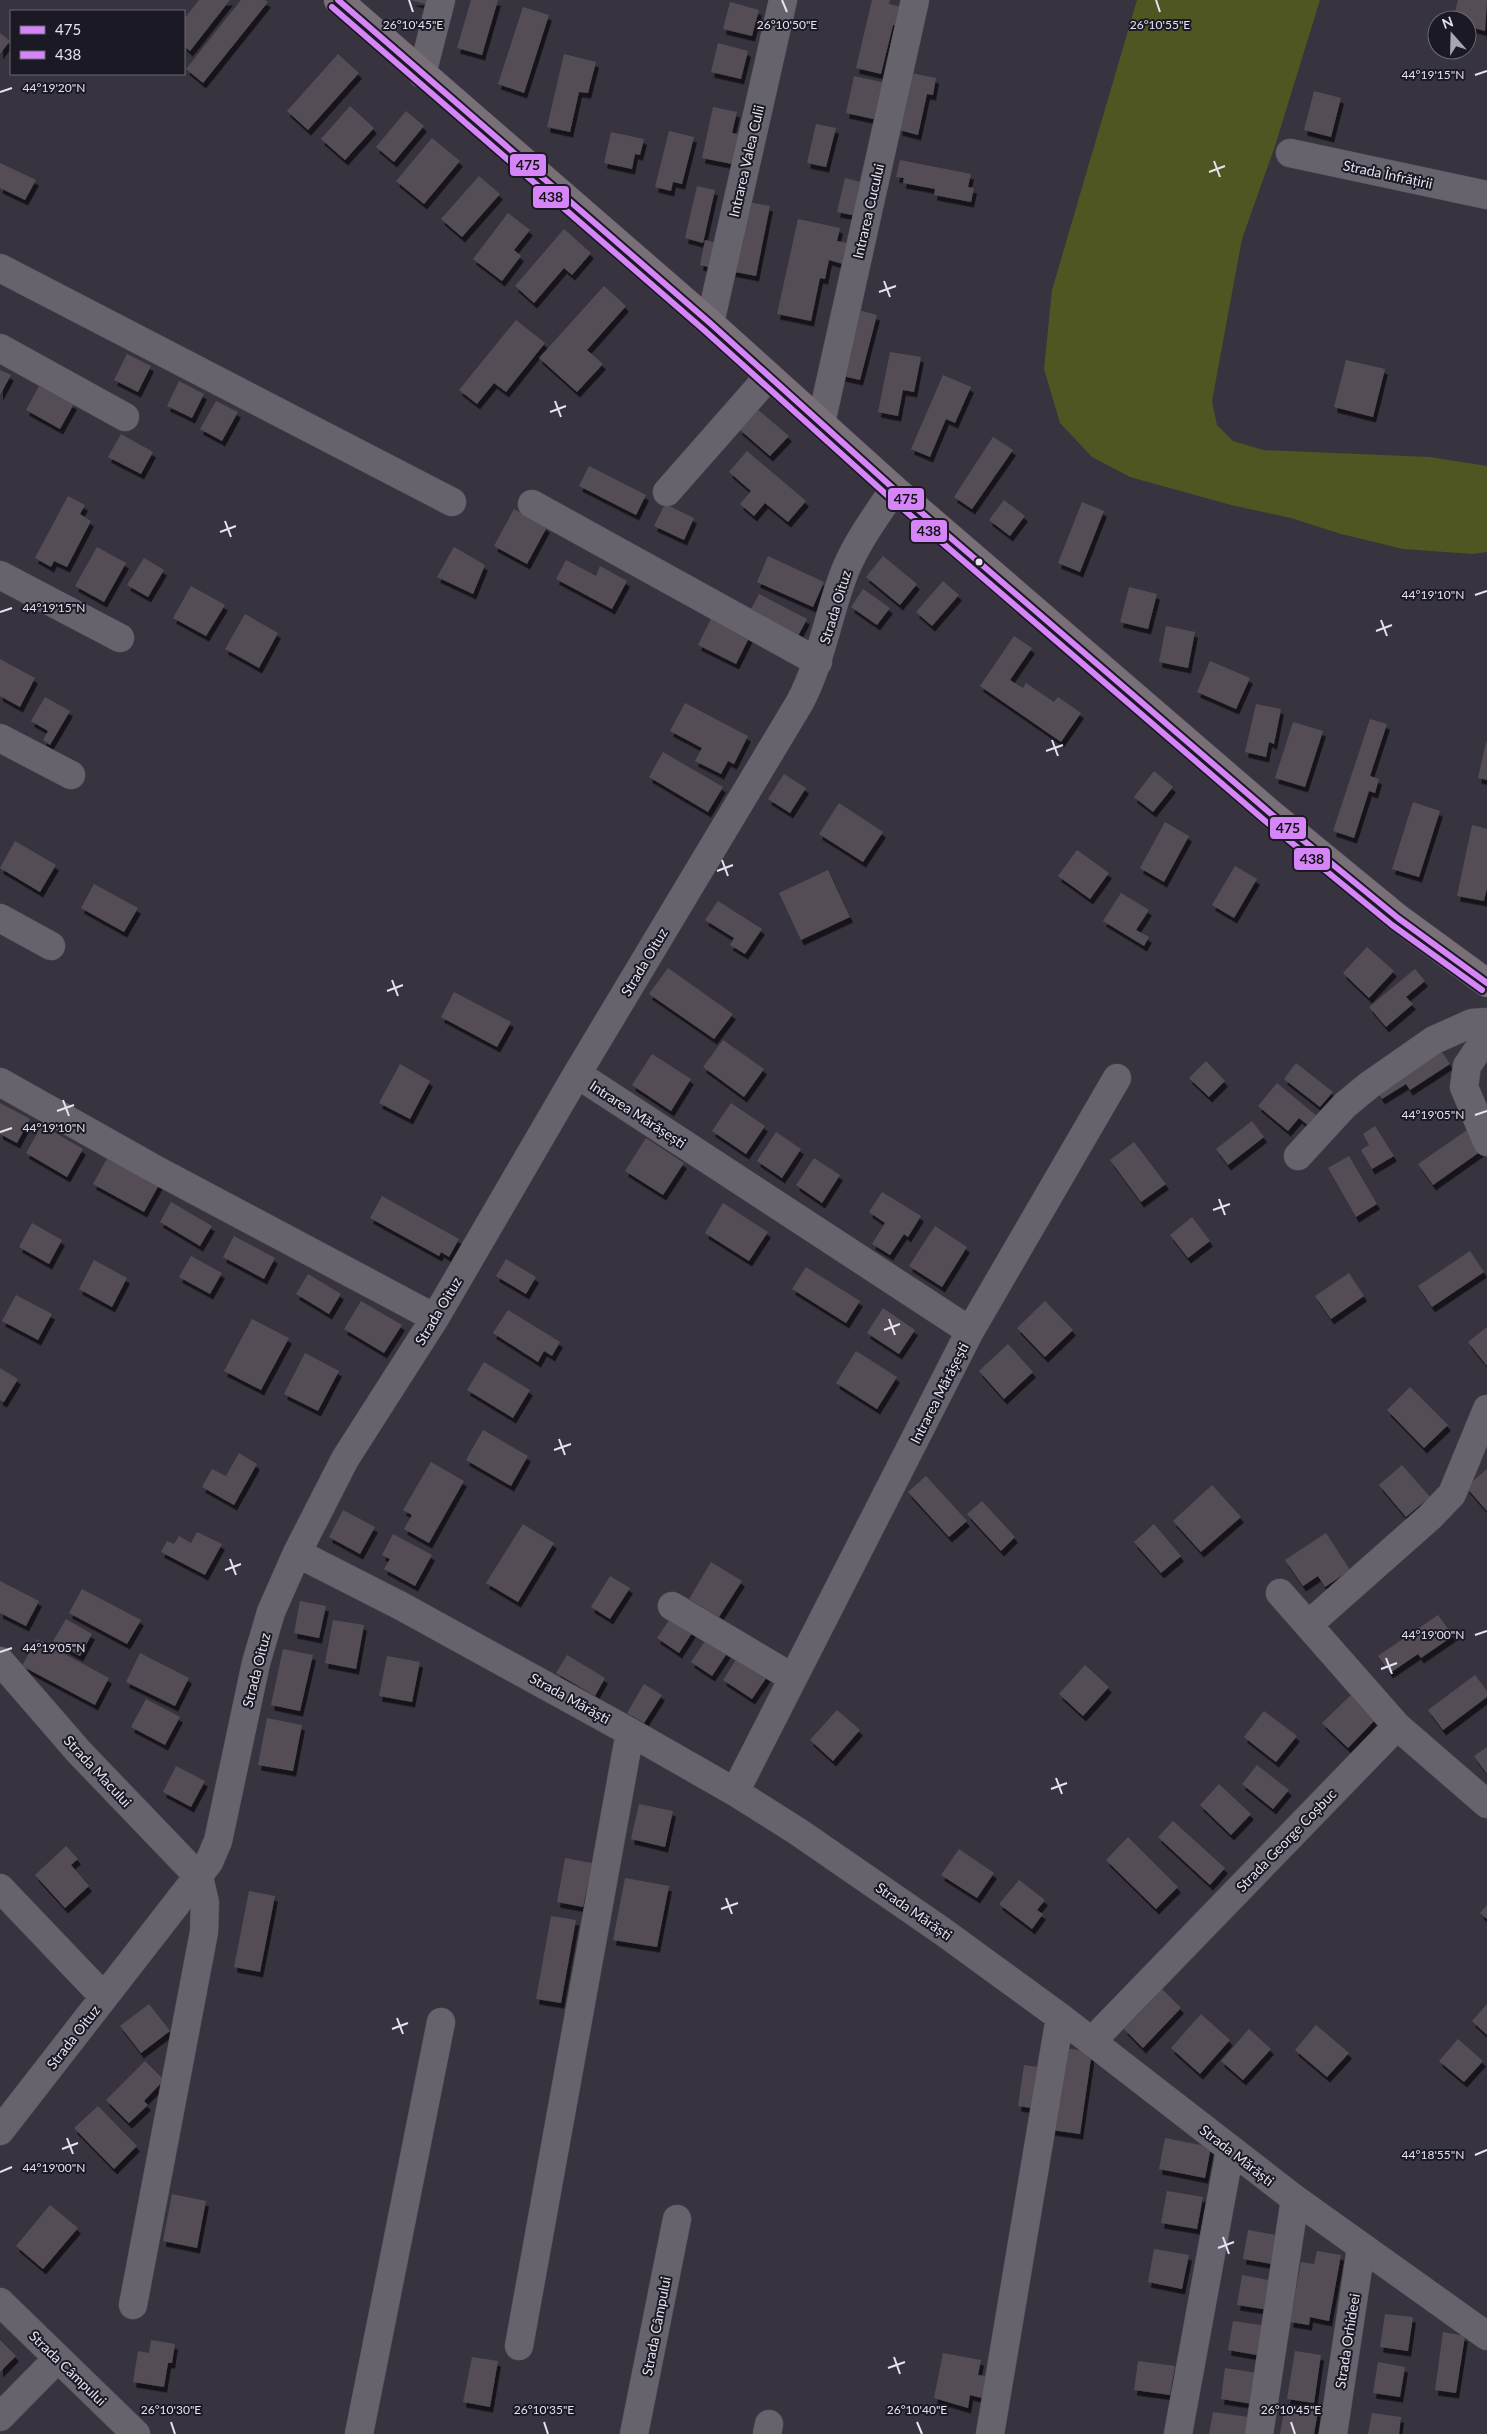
<svg xmlns="http://www.w3.org/2000/svg" width="1487" height="2434" font-family="Lato,sans-serif">
  <style>
    .green { fill: #4f5622 }
    .building { fill: #554e55; filter: url(#shadow) }
    .lines { fill: none; stroke-linecap: round; stroke-linejoin: round }
    .minor-casing { stroke: #534f5a; stroke-width: 29 }
    .major-casing { stroke: #534f5a; stroke-width: 29 }
    .minor { stroke: #66636c; stroke-width: 28 }
    .major { stroke: #786f77; stroke-width: 28 }
    .bus-1-casing { stroke: #1b1923; stroke-width: 10 }
    .bus-2-casing { stroke: #1b1923; stroke-width: 10 }
    .bus-1 { stroke: #d685f9; stroke-width: 6 }
    .bus-2 { stroke: #d685f9; stroke-width: 6 }
    .ticks { fill: none; stroke: #e6e2f1; stroke-width: 2 }
    .bus-dot { fill: #e6e2f1; stroke: #1b1923; stroke-width: 2 }
    .labels { text-anchor: middle; dominant-baseline: central; stroke-width: 4; stroke-linejoin: round; paint-order: stroke }
    .street-label { font-size: 14px; fill: #e6e2f1; stroke: #1b1923 }
    .ticks-label { font-size: 12px; text-anchor: middle; fill: #e6e2f1; stroke: #1b1923; stroke-width: 4; stroke-linejoin: round; paint-order: stroke }
    .line-badge { stroke: #1b1923; stroke-width: 2 }
    .pale-badge-label { font-size: 14px; text-anchor: middle; font-weight: bold; fill: #111 }
  </style>
  <defs>
    <filter id="shadow"><feDropShadow dx="3" dy="5.5" stdDeviation="0" flood-color="#0009"/></filter>
  </defs>
  <rect width="100%" height="100%" fill="#37333f"/>
  <!-- green -->
  <path class="green" d="M1137,0H1320L1275,146L1242,239L1212,401L1217,425L1233,441L1263,450L1430,457L1487,466V552L1473,554L1403,549L1341,534L1291,518L1231,505L1130,477L1092,457L1060,423L1044,369L1052,290Z"/>
  <!-- building -->
  <path class="building" d="M199,0H230L190,51L184,46V19Z
    M241,0H265L268,2L203,83L186,69Z
    M411,0H437L435,7Z
    M471,0H498L482,55L457,48Z
    M872,0H890L889,4L906,8L902,27L893,25L881,74L856,68Z
    M1458,0H1487L1485,31L1467,26V20H1453Z
    M730,2L759,10L752,36L723,29Z
    M523,7L549,15L524,93L498,84Z
    M0,33L10,41L0,54Z
    M718,43L748,51L741,79L711,72Z
    M338,54L359,73L308,130L287,111Z
    M564,54L596,62L588,93L579,92L570,132L547,127Z
    M911,73L936,78L933,95L927,94L918,135L899,130Z
    M854,76L886,83L878,120L846,113Z
    M1314,91L1341,98L1331,137L1304,130Z
    M350,106L374,128L345,160L321,139Z
    M713,107L737,112L732,133L738,134L732,164L702,158Z
    M406,111L424,126L394,162L376,147Z
    M816,124L836,128L826,167L807,163Z
    M669,131L694,137L682,184L673,182L671,191L655,187Z
    M611,132L644,139L640,155L635,154L632,169L604,163Z
    M432,138L460,161L424,204L396,181Z
    M900,160L971,174L968,187L974,188L971,202L934,195L935,189L903,183L904,178L896,177Z
    M0,163L36,180L25,200L0,188Z
    M479,176L500,194L462,237L441,219Z
    M845,178L868,184L861,217L837,212Z
    M697,186L715,190L703,243L685,238Z
    M743,201L770,206L756,276L730,271Z
    M508,213L530,230L514,250L521,256L502,281L473,259Z
    M798,219L840,228L837,241L848,243L843,264L829,260L825,279L820,278L811,321L777,314Z
    M564,229L591,253L572,275L564,268L534,303L515,286Z
    M705,240L723,244L717,269L700,265Z
    M604,286L626,306L587,350L603,364L577,392L539,358Z
    M855,309L877,315L860,380L838,375Z
    M516,320L545,343L506,392L494,383L477,404L459,390Z
    M890,352L921,357L914,392L903,390L898,416L878,412Z
    M127,354L151,366L138,392L114,380Z
    M1346,360L1385,369L1373,417L1334,407Z
    M0,370L11,375L0,395Z
    M943,375L971,387L955,423L946,419L930,457L911,449Z
    M179,381L204,394L192,418L167,406Z
    M39,386L74,404L60,429L26,410Z
    M216,401L238,412L222,441L200,429Z
    M757,409L789,436L770,456L739,429Z
    M121,434L153,452L141,474L108,457Z
    M993,437L1013,450L972,509L954,497Z
    M747,451L806,501L788,522L765,503L754,516L740,504L751,491L729,472Z
    M589,466L646,495L636,515L579,486Z
    M68,496L85,505L80,514L91,521L67,567L54,561L51,567L35,558Z
    M1004,500L1025,516L1010,536L989,520Z
    M1082,502L1104,511L1080,572L1058,563Z
    M665,504L694,518L684,540L654,526Z
    M514,509L547,527L527,564L494,546Z
    M97,547L126,563L104,602L75,586Z
    M454,547L485,565L473,594L437,577Z
    M768,556L824,582L813,607L757,582Z
    M883,556L917,584L900,605L866,577Z
    M144,558L164,570L148,597L127,585Z
    M566,560L596,576L600,566L627,581L612,609L556,579Z
    M943,581L959,595L932,626L916,612Z
    M191,586L225,605L206,636L173,618Z
    M1129,587L1157,594L1148,629L1120,622Z
    M863,589L890,608L877,625L851,607Z
    M759,594L807,619L798,636L749,613Z
    M245,614L278,633L259,668L225,649Z
    M713,615L751,634L736,664L698,645Z
    M1166,626L1195,632L1188,668L1159,662Z
    M1014,636L1032,648L1010,680L1023,688L1026,683L1054,702L1058,697L1081,713L1061,742L980,686Z
    M0,659L35,678L20,707L0,696Z
    M1210,661L1250,678L1236,709L1197,692Z
    M45,697L70,711L50,745L43,740L48,731L31,721Z
    M685,703L748,736L734,764L728,761L721,774L695,761L702,748L670,731Z
    M1256,704L1281,709L1274,744L1269,742L1266,757L1245,752Z
    M1370,719L1387,724L1370,776L1379,779L1375,793L1369,791L1354,838L1333,831Z
    M1293,722L1323,731L1305,787L1275,778Z
    M1486,742H1487V780L1478,778Z
    M663,752L723,787L708,812L649,777Z
    M1154,771L1173,787L1153,812L1134,797Z
    M784,774L806,788L790,813L768,799Z
    M1413,802L1440,811L1419,877L1392,869Z
    M839,803L883,832L863,862L819,834Z
    M1165,822L1189,836L1164,882L1140,868Z
    M1472,825L1487,829V888L1484,901L1457,896Z
    M15,841L56,865L40,892L0,868Z
    M1077,850L1109,873L1090,899L1058,876Z
    M1235,866L1257,879L1234,918L1212,905Z
    M828,870L850,917L801,940L779,893Z
    M94,884L138,908L124,932L81,908Z
    M1121,893L1149,910L1136,930L1149,937L1144,946L1103,921Z
    M718,901L762,929L745,954L730,945L734,938L705,920Z
    M1367,947L1394,971L1369,998L1343,973Z
    M668,968L733,1014L714,1039L649,994Z
    M1415,969L1425,981L1406,997L1413,1004L1386,1027L1369,1007Z
    M454,992L511,1022L497,1047L441,1017Z
    M723,1040L764,1069L744,1097L703,1067Z
    M1438,1046L1450,1064L1410,1090L1406,1084L1382,1099L1374,1087Z
    M652,1054L691,1079L671,1111L632,1085Z
    M1206,1061L1225,1081L1209,1097L1189,1078Z
    M1296,1063L1333,1092L1320,1107L1284,1079Z
    M400,1064L430,1081L410,1119L379,1103Z
    M1277,1083L1318,1117L1310,1127L1299,1118L1288,1131L1258,1106Z
    M0,1103L30,1119L17,1143L0,1134Z
    M731,1103L765,1126L746,1154L712,1131Z
    M1252,1121L1264,1137L1228,1165L1216,1149Z
    M42,1125L83,1149L67,1177L26,1153Z
    M1375,1126L1394,1156L1372,1169L1361,1150L1369,1145L1363,1134Z
    M1467,1130L1481,1151L1433,1185L1418,1164Z
    M776,1132L801,1149L782,1178L757,1161Z
    M646,1138L684,1163L663,1195L625,1171Z
    M1134,1142L1166,1184L1141,1202L1110,1160Z
    M109,1155L160,1183L144,1212L93,1184Z
    M1349,1156L1377,1204L1356,1217L1328,1168Z
    M814,1158L840,1175L822,1203L796,1185Z
    M882,1192L921,1216L908,1237L904,1234L890,1255L872,1244L885,1223L869,1212Z
    M382,1196L459,1239L449,1257L441,1252L439,1256L370,1218Z
    M171,1202L212,1226L200,1246L160,1222Z
    M723,1203L768,1232L749,1261L705,1233Z
    M1192,1217L1210,1241L1188,1258L1170,1235Z
    M32,1223L62,1240L49,1264L19,1247Z
    M935,1226L967,1247L942,1287L909,1266Z
    M234,1236L275,1258L264,1279L223,1257Z
    M1470,1251L1484,1272L1432,1307L1418,1286Z
    M191,1256L222,1273L210,1294L179,1277Z
    M506,1259L536,1277L526,1294L496,1276Z
    M94,1260L127,1278L112,1307L79,1289Z
    M806,1267L860,1301L846,1323L792,1289Z
    M1349,1273L1364,1296L1331,1319L1315,1296Z
    M308,1274L341,1294L329,1314L296,1294Z
    M16,1295L52,1314L38,1340L2,1321Z
    M361,1301L402,1325L384,1353L344,1329Z
    M1045,1301L1073,1330L1045,1357L1017,1328Z
    M883,1308L915,1330L899,1354L867,1333Z
    M508,1310L560,1342L552,1356L544,1351L538,1362L493,1333Z
    M252,1319L289,1338L261,1390L224,1371Z
    M1487,1327V1366L1468,1342Z
    M1008,1344L1033,1372L1004,1399L979,1371Z
    M856,1351L897,1377L877,1409L836,1383Z
    M305,1353L339,1371L318,1411L284,1394Z
    M484,1362L530,1390L513,1418L467,1390Z
    M0,1368L18,1379L4,1402L0,1400Z
    M1410,1387L1448,1425L1424,1448L1387,1410Z
    M483,1430L528,1456L511,1486L466,1460Z
    M239,1453L257,1464L234,1505L202,1487L212,1469L226,1476Z
    M431,1462L464,1481L429,1543L404,1529L412,1515L403,1510Z
    M1402,1465L1430,1497L1406,1517L1379,1485Z
    M1487,1469V1511L1466,1487Z
    M926,1476L967,1521L949,1537L908,1492Z
    M1212,1485L1241,1517L1201,1552L1173,1521Z
    M982,1501L1015,1537L1001,1551L967,1514Z
    M343,1510L375,1527L360,1554L329,1537Z
    M523,1524L554,1543L518,1602L486,1583Z
    M1154,1524L1181,1556L1161,1573L1134,1542Z
    M197,1532L222,1544L205,1575L161,1552L167,1541L174,1544L179,1536L191,1543Z
    M1326,1533L1350,1570L1325,1587L1318,1576L1303,1586L1285,1560Z
    M393,1534L432,1555L415,1586L384,1569L390,1559L382,1555Z
    M711,1562L742,1581L719,1617L689,1599Z
    M610,1576L630,1588L610,1619L591,1607Z
    M0,1581L39,1601L26,1626L0,1613Z
    M82,1589L141,1620L127,1644L69,1613Z
    M300,1601L326,1606L319,1638L294,1633Z
    M674,1613L696,1627L679,1653L657,1638Z
    M1438,1615L1453,1636L1421,1658L1418,1654L1390,1673L1378,1656Z
    M66,1619L92,1634L80,1656L53,1641Z
    M333,1620L364,1625L356,1669L325,1663Z
    M709,1635L730,1649L712,1676L691,1662Z
    M37,1639L109,1678L95,1705L22,1666Z
    M283,1649L313,1655L300,1711L271,1705Z
    M140,1653L189,1678L175,1706L126,1682Z
    M567,1655L605,1678L595,1696L556,1673Z
    M739,1655L769,1674L752,1699L723,1680Z
    M387,1656L420,1662L412,1702L379,1696Z
    M1085,1665L1109,1687L1083,1716L1059,1694Z
    M1475,1675L1487,1691V1697L1443,1730L1428,1710Z
    M644,1684L662,1695L644,1723L627,1713Z
    M1351,1695L1376,1719L1348,1748L1322,1723Z
    M146,1699L180,1717L165,1745L131,1727Z
    M837,1710L860,1730L833,1761L810,1740Z
    M1264,1711L1297,1736L1276,1762L1244,1737Z
    M267,1718L302,1725L293,1771L258,1765Z
    M1487,1747V1774L1474,1756Z
    M1257,1765L1289,1790L1273,1809L1242,1784Z
    M176,1766L205,1781L191,1807L163,1792Z
    M1219,1784L1251,1814L1231,1835L1200,1805Z
    M639,1804L673,1811L665,1847L631,1839Z
    M1173,1821L1225,1868L1210,1885L1158,1837Z
    M1128,1837L1178,1887L1156,1909L1106,1860Z
    M66,1846L78,1859L71,1865L89,1886L65,1908L35,1875Z
    M959,1849L994,1873L977,1898L941,1875Z
    M565,1858L592,1863L583,1907L557,1902Z
    M625,1878L669,1886L657,1947L613,1940Z
    M1019,1880L1045,1900L1037,1910L1043,1914L1032,1929L999,1904Z
    M249,1891L275,1896L260,1972L234,1967Z
    M1487,1905V1919L1480,1913Z
    M551,1916L576,1920L561,2003L536,1999Z
    M1162,1989L1181,2008L1143,2048L1124,2029Z
    M149,2004L170,2031L141,2053L120,2026Z
    M1487,2004V2035L1472,2021Z
    M1201,2014L1230,2040L1200,2074L1171,2048Z
    M1316,2025L1349,2053L1327,2077L1295,2050Z
    M1249,2029L1271,2049L1243,2080L1221,2061Z
    M1458,2039L1483,2061L1464,2082L1439,2061Z
    M1064,2048L1092,2052L1080,2134L1051,2130Z
    M145,2061L164,2080L144,2101L148,2105L129,2123L106,2100Z
    M1024,2065L1045,2068L1038,2109L1018,2106Z
    M98,2106L137,2146L114,2169L74,2128Z
    M1165,2138L1211,2147L1205,2178L1159,2169Z
    M1167,2191L1203,2197L1197,2229L1161,2223Z
    M172,2194L206,2201L197,2248L163,2241Z
    M50,2205L78,2228L43,2269L16,2246Z
    M1248,2230L1281,2236L1277,2265L1243,2259Z
    M1154,2249L1189,2255L1182,2289L1148,2282Z
    M1317,2251L1341,2255L1329,2321L1310,2317L1309,2325L1290,2322L1301,2262L1314,2264Z
    M1242,2275L1274,2281L1269,2310L1237,2305Z
    M1385,2314L1413,2317L1408,2351L1380,2347Z
    M1233,2321L1267,2326L1262,2356L1228,2350Z
    M1443,2332L1465,2336L1456,2393L1435,2390Z
    M0,2340L16,2356L0,2372Z
    M151,2340L175,2344L172,2363H168L164,2387L133,2382L138,2351L149,2353Z
    M1295,2351L1321,2355L1314,2403L1287,2399Z
    M943,2353L981,2360L978,2375L987,2376L982,2398L970,2395L968,2408L934,2398Z
    M472,2357L498,2361L490,2407L463,2402Z
    M1138,2361L1175,2366L1170,2395L1134,2390Z
    M1378,2362L1405,2367L1400,2397L1373,2393Z
    M1225,2368L1258,2373L1253,2404L1221,2399Z
    M1285,2406L1318,2411L1314,2434H1280Z
    M1213,2412L1248,2417L1245,2434H1209Z
    M1372,2413L1401,2417L1399,2434H1368Z"/>
  <g class="lines">
    <!-- minor casing -->
    <g class="minor-casing">
      <path id="minor" d="M422,74L441,0
        M1290,153L1487,195
        M0,268L452,502
        M710,323L783,0
        M0,348L125,417
        M821,423L915,0
        M667,492L769,376
        M532,504L818,662
        M0,575L120,638
        M0,738L71,775
        M0,918L51,946
        M1487,1036L1467,1066L1464,1087L1487,1142
        M577,1074L970,1331
        M0,1082L151,1167L435,1318
        M1298,1156L1345,1105L1368,1086L1434,1040L1472,1023L1487,1022
        M297,1553L401,1606L630,1732L735,1792L797,1831L942,1931L1060,2017L1295,2199L1487,2336
        M1280,1593L1397,1726L1487,1804
        M672,1606L793,1678
        M1308,1625L1430,1517L1452,1494L1487,1409
        M0,1661L79,1752L199,1877L205,1903L204,1932L133,2305
        M735,1792L970,1331L1117,1078
        M0,1888L104,1997
        M1092,2041L1397,1726
        M0,2131L209,1862L218,1841L256,1663L271,1612L297,1553L345,1459L435,1318L577,1074L800,702C822,660 828,614 845,571C857,541 877,515 894,489
        M0,2302L136,2434
        M519,2346L630,1732
        M0,2417L58,2358
        M359,2434L441,2022
        M634,2434L677,2219
        M767,2434L769,2424
        M990,2434L1060,2017
        M1178,2434L1230,2150
        M1259,2434L1295,2199
        M1333,2434L1361,2248"/>
    </g>
    <!-- major casing -->
    <g class="major-casing">
      <path id="major" d="M338,0L710,323L894,489L1270,813L1398,918L1487,983"/>
    </g>
    <!-- minor -->
    <use href="#minor" class="minor"/>
    <!-- major -->
    <use href="#major" class="major"/>
    <!-- bus-1 casing -->
    <g class="bus-1-casing">
      <path id="bus-1" d="M338,0L710,323L894,489L1270,813L1398,918L1487,983"/>
    </g>
    <!-- bus-2 casing -->
    <g class="bus-2-casing">
      <path id="bus-2" d="M332,7L704,330L888,496L1264,820L1392,925L1482,990"/>
    </g>
    <!-- bus-1 -->
    <use href="#bus-1" class="bus-1"/>
    <!-- bus-2 -->
    <use href="#bus-2" class="bus-2"/>
  </g>
  <!-- ticks -->
  <path class="ticks" d="M409,0L413,12M782,0L787,12M1156,0L1160,12M1475,75L1487,71M0,92L12,88M1214,161L1220,177M1209,172L1225,166M884,281L890,297M879,292L896,286M555,401L561,417M550,412L566,406M225,521L231,537M220,532L236,526M1475,595L1487,591M0,612L12,608M1381,620L1387,636M1376,631L1392,625M1052,740L1058,756M1046,751L1063,745M722,860L728,876M717,871L733,865M392,980L398,996M387,991L403,985M63,1100L69,1116M57,1111L74,1105M1475,1115L1487,1111M0,1132L12,1128M1219,1199L1225,1215M1213,1210L1230,1204M889,1319L895,1335M884,1330L900,1324M559,1439L565,1455M554,1450L571,1444M230,1559L236,1575M225,1570L241,1564M1475,1635L1487,1631M0,1652L12,1648M1386,1658L1392,1674M1381,1669L1397,1663M1056,1778L1062,1794M1051,1789L1067,1783M726,1898L732,1914M721,1909L738,1903M397,2018L403,2034M392,2029L408,2023M67,2138L73,2154M62,2149L78,2143M1475,2155L1487,2150M0,2172L12,2167M1223,2237L1229,2254M1218,2248L1234,2242M894,2357L900,2374M888,2368L905,2362M171,2422L175,2434M544,2422L548,2434M917,2422L922,2434M1291,2422L1295,2434"/>
  <!-- markers -->
  <circle class="bus-dot" cx="979" cy="562" r="4.5"/>
  <g class="labels">
    <!-- street labels -->
    <g class="street-label">
      <text transform="translate(746 161) rotate(-77)">Intrarea Valea Culii</text>
      <text transform="translate(1388 174) rotate(12)">Strada Înfrățirii</text>
      <text transform="translate(868 211) rotate(-77)">Intrarea Cucului</text>
      <text transform="translate(835 607) rotate(-73)">Strada Oituz</text>
      <text transform="translate(644 962) rotate(-59)">Strada Oituz</text>
      <text transform="translate(638 1114) rotate(33)">Intrarea Mărășești</text>
      <text transform="translate(438 1311) rotate(-59)">Strada Oituz</text>
      <text transform="translate(939 1393) rotate(-63)">Intrarea Mărășești</text>
      <text transform="translate(256 1670) rotate(-76)">Strada Oituz</text>
      <text transform="translate(570 1698) rotate(29)">Strada Mărăști</text>
      <text transform="translate(98 1771) rotate(47)">Strada Macului</text>
      <text transform="translate(1286 1840) rotate(-46)">Strada George Coșbuc</text>
      <text transform="translate(914 1911) rotate(35)">Strada Mărăști</text>
      <text transform="translate(73 2037) rotate(-52)">Strada Oituz</text>
      <text transform="translate(1237 2155) rotate(38)">Strada Mărăști</text>
      <text transform="translate(656 2326) rotate(-79)">Strada Câmpului</text>
      <text transform="translate(1347 2341) rotate(-81)">Strada Orhideei</text>
      <text transform="translate(68 2368) rotate(44)">Strada Câmpului</text>
    </g>
  </g>
  <g class="ticks-label">
    <text x="413" y="29">26°10'45"E</text>
    <text x="787" y="29">26°10'50"E</text>
    <text x="1160" y="29">26°10'55"E</text>
    <text x="1433" y="79">44°19'15"N</text>
    <text x="54" y="92">44°19'20"N</text>
    <text x="1433" y="599">44°19'10"N</text>
    <text x="54" y="612">44°19'15"N</text>
    <text x="1433" y="1119">44°19'05"N</text>
    <text x="54" y="1132">44°19'10"N</text>
    <text x="1433" y="1639">44°19'00"N</text>
    <text x="54" y="1652">44°19'05"N</text>
    <text x="1433" y="2159">44°18'55"N</text>
    <text x="54" y="2172">44°19'00"N</text>
    <text x="171" y="2414">26°10'30"E</text>
    <text x="544" y="2414">26°10'35"E</text>
    <text x="917" y="2414">26°10'40"E</text>
    <text x="1291" y="2414">26°10'45"E</text>
  </g>
  <g class="line-badge">
    <rect x="509" y="153" width="38" height="24" rx="5" fill="#d685f9"/>
    <rect x="532" y="185" width="38" height="24" rx="5" fill="#d685f9"/>
    <rect x="887" y="487" width="38" height="24" rx="5" fill="#d685f9"/>
    <rect x="910" y="519" width="38" height="24" rx="5" fill="#d685f9"/>
    <rect x="1269" y="816" width="38" height="24" rx="5" fill="#d685f9"/>
    <rect x="1293" y="847" width="38" height="24" rx="5" fill="#d685f9"/>
  </g>
  <g class="pale-badge-label">
    <text x="528" y="170">475</text>
    <text x="551" y="202">438</text>
    <text x="906" y="504">475</text>
    <text x="929" y="536">438</text>
    <text x="1288" y="833">475</text>
    <text x="1312" y="864">438</text>
  </g>
  <!-- legend -->
  <rect x="10" y="10" width="175" height="65" fill="#1b1923" stroke="#6c6975"/>
  <rect x="20" y="26" width="25" height="8" fill="#d685f9" stroke="#6c6975"/>
  <text x="55" y="35" font-size="15" fill="#e6e2f1">475</text>
  <rect x="20" y="51" width="25" height="8" fill="#d685f9" stroke="#6c6975"/>
  <text x="55" y="60" font-size="15" fill="#e6e2f1">438</text>
  <!-- north arrow -->
  <g transform="translate(1452 35) rotate(340)"><circle r="24" fill="#1b1923" stroke="#6c6975"/>
  <path d="M0-4L9 19L0 12L-9 19Z" fill="#a9a5b3"/>
  <text y="-8" font-size="14" font-weight="bold" text-anchor="middle" fill="#e6e2f1">N</text>
  </g>
</svg>
